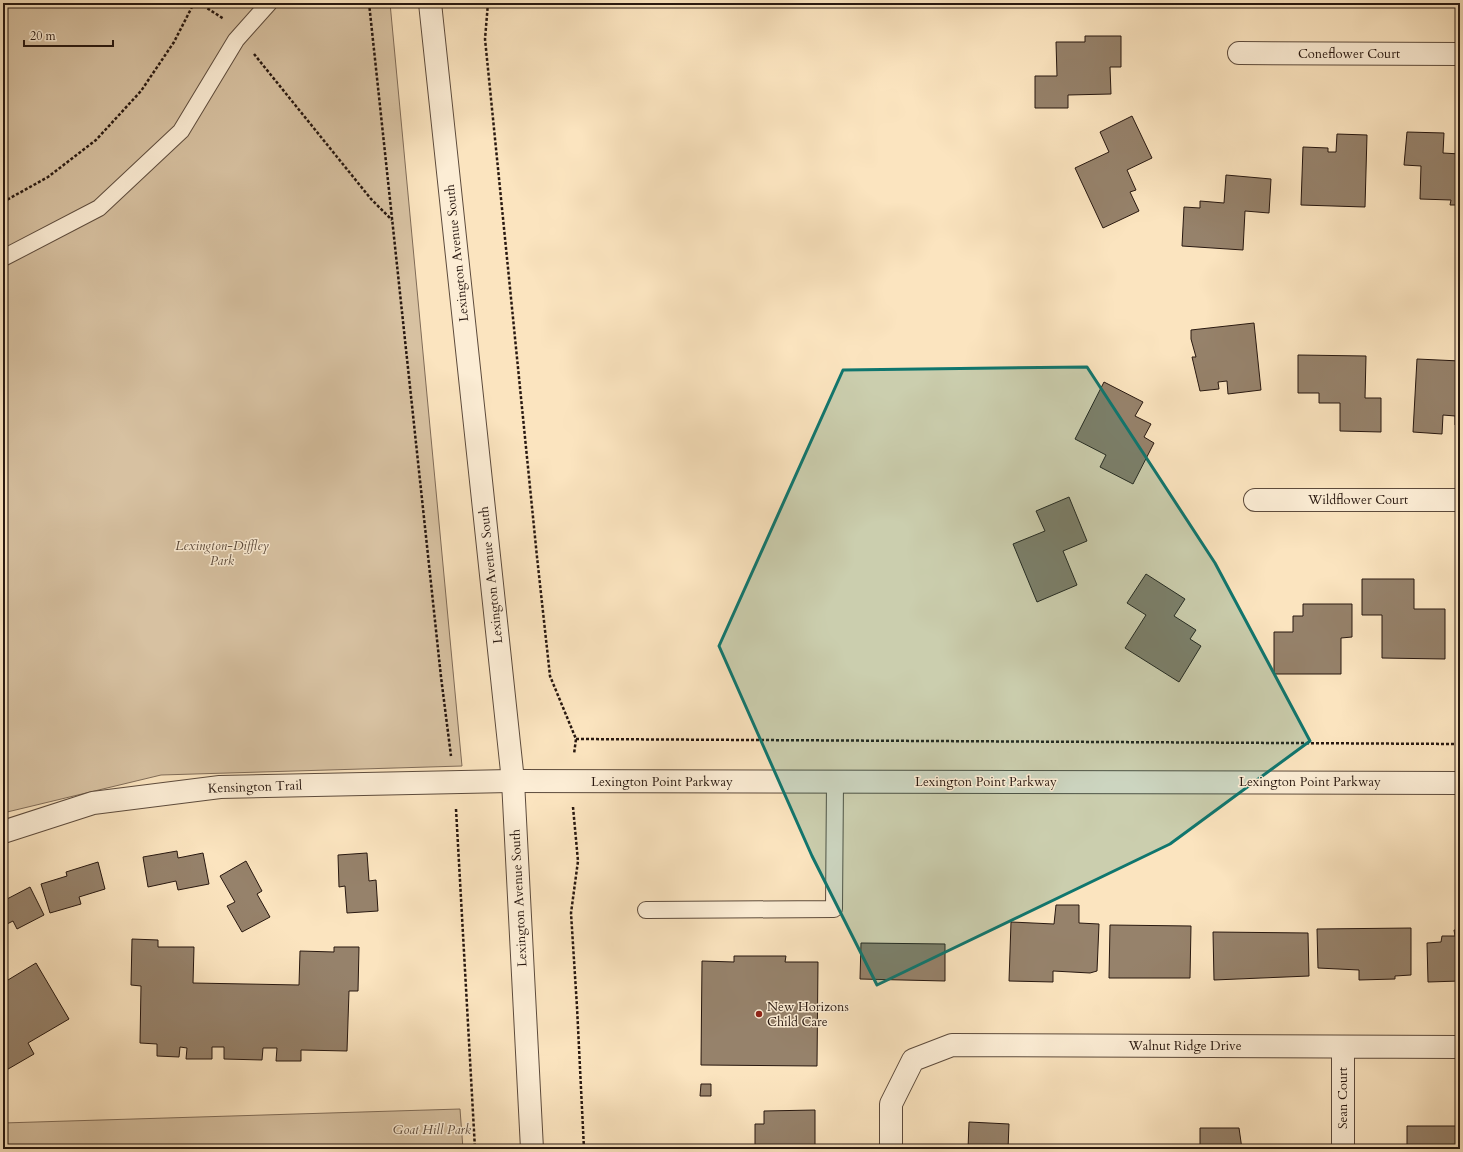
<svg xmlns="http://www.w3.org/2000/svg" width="1463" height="1152" font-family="Cardo,serif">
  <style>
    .green { fill: #d7c1a1; stroke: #806c58 }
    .building { fill: #96826b; stroke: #281810 }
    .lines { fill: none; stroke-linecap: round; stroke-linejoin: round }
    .service-casing { stroke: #5d4b3c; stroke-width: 18 }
    .minor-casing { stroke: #5d4b3c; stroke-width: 24 }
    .tertiary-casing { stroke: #5d4b3c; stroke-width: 24 }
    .path { stroke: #281810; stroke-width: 2.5; stroke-dasharray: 3 2; stroke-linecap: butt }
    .service { stroke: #fcedd5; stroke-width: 16 }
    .minor { stroke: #fcedd5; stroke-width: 22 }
    .tertiary { stroke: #fcedd5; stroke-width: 22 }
    .marked { fill: #0f766e; fill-opacity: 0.2; stroke: #0f766e; stroke-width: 3; stroke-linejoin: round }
    .poi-dot { fill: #8f2418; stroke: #fcedd5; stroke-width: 1.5 }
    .labels { text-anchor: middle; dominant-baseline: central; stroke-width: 3; stroke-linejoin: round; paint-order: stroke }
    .street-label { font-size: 13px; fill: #281810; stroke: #fcedd5 }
    .park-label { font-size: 13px; font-style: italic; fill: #5d4b3c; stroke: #fcedd5 }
    .poi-label { font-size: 13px; fill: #281810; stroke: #fcedd5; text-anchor: start }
  </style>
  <rect width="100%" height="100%" fill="#fbe4bf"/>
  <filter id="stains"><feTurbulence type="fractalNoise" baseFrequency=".005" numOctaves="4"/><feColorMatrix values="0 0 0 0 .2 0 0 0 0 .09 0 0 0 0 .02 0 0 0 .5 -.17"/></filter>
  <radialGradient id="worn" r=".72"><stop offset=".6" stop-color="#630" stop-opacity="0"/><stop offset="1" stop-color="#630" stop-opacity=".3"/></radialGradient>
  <!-- green -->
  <path class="green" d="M3,3H390L462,766L161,775L3,813Z
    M460,1109L463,1149H3V1123Z"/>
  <!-- building -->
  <path class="building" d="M1085,36H1121V67H1110L1111,94L1068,95V108H1035V76H1057L1056,42H1085Z
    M1132,116L1152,158L1127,170L1136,190L1130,192L1139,211L1103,228L1075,168L1109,152L1100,132Z
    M1407,132L1444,133L1443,153L1460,154V205H1450L1451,200L1420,199L1421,166L1404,165Z
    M1337,134L1367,135L1365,207L1301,205L1303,147L1328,148V152H1336Z
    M1226,175L1271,179L1269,213L1245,211L1243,250L1182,246L1184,207L1200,208V201L1224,203Z
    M1254,323L1261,390L1228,394L1227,381L1218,382L1219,389L1200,391L1192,357H1196L1191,339V330Z
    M1298,355L1366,356L1365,398H1381V432L1340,431V403H1319V393H1298Z
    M1417,359L1460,361V425H1455V416L1443,415L1442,434L1413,432Z
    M1104,382L1143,402L1135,416L1151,424L1144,437L1154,443L1133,484L1100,467L1106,455L1075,439Z
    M1069,497L1087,541L1063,551L1077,585L1037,602L1013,544L1045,531L1036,511Z
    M1146,574L1185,599L1174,616L1196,630L1190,639L1201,646L1179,682L1125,648L1146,615L1127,603Z
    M1362,579H1414V609H1445V659L1382,658V615H1362Z
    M1303,604H1352V637L1341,638V674H1274V632H1293V616H1303Z
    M177,851L178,858L203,853L209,884L178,890L176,881L148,887L143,857Z
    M367,853L369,881L376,880L378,911L347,913L345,886L339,887L338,855Z
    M246,861L262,891L257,894L270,917L242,932L227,906L235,902L220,876Z
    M98,862L105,889L79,897L81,904L50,913L41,884L67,876L66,872Z
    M30,887L44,915L17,929L13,921L3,926V894L4,893L7,899Z
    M1056,905H1079V923L1099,924L1097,971L1090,973L1053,971V982L1009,981L1011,922L1054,924Z
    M1110,925L1191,926L1190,978H1109Z
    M1411,928V975L1395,976V979L1359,980V970L1318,968L1317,929Z
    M1454,930H1460V981L1428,982L1427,943L1441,942L1442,936H1455Z
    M1213,932L1308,933L1309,976L1214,980Z
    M132,939L158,940V947H194L193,983L299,985L300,951L334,952V947H359L358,991H349L347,1051L301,1050V1061H276L277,1048H263L262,1060L224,1059V1047H212V1059H186L187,1048L180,1047L179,1057L157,1056V1044L140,1043L141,986L131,985Z
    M861,943L945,944V981L860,979Z
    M734,956H786L785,962H818L817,1066L701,1065L702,961L734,962Z
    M36,963L69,1019L28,1043L34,1054L3,1072V983Z
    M701,1084H711V1096H700Z
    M815,1110V1145H801V1149H755V1124H764V1111Z
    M969,1122L1009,1124L1008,1149H968Z
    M1407,1126H1460V1149H1407Z
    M1200,1128H1239L1242,1149H1180V1147H1200Z"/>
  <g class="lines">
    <!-- service casing -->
    <g class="service-casing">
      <path id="service" d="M3,258L99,208L181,131L236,40L269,3
        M646,910L834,909L835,781"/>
    </g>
    <!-- minor casing -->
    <g class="minor-casing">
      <path id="minor" d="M1239,53L1460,54
        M1255,500H1460
        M3,832L93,803L220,787L513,781L1460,783
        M891,1149V1104L913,1060L952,1045L1460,1047
        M1343,1149V1047"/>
    </g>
    <!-- tertiary casing -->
    <g class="tertiary-casing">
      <path id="tertiary" d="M430,3L513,781L532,1149"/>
    </g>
    <!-- path -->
    <path class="path" d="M199,3L224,19
      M369,3L441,677L451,756
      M488,3L485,39L537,557L550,676L576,739L574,754
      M254,54L371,199L392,220
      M3,202L48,177L96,140L141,91L174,42L194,3
      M576,739L1460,744
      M573,807L578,861L571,913L577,1007L584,1149
      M456,809L475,1149"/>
    <!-- service -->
    <use href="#service" class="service"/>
    <!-- minor -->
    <use href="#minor" class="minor"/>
    <!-- tertiary -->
    <use href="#tertiary" class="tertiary"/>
  </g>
  <!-- marked area -->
  <path class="marked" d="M1087,367L1215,563L1310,741L1170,844L877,985L812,856L719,646L843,370Z"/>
  <!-- markers -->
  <circle class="poi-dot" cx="759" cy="1014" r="4"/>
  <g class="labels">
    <!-- street labels -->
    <g class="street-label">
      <text x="1349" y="54">Coneflower Court</text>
      <text transform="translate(457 253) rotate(-96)">Lexington Avenue South</text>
      <text x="1358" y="500">Wildflower Court</text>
      <text transform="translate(491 575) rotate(-96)">Lexington Avenue South</text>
      <text x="662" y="782">Lexington Point Parkway</text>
      <text x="986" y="782">Lexington Point Parkway</text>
      <text x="1310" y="782">Lexington Point Parkway</text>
      <text transform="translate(255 787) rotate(-2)">Kensington Trail</text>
      <text transform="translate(519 898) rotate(-93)">Lexington Avenue South</text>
      <text x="1185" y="1046">Walnut Ridge Drive</text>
      <text transform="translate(1343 1098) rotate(-90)">Sean Court</text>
    </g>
    <!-- park labels -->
    <g class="park-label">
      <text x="222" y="546">Lexington-Diffley<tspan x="222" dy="15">Park</tspan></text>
      <text x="432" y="1130">Goat Hill Park</text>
    </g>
    <!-- poi labels -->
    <g class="poi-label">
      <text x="767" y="1007">New Horizons<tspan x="767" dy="15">Child Care</tspan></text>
    </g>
  </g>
  <!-- margin -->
  <rect width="1463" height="1152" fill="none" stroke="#fbe4bf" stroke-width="16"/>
  <rect x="4" y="4" width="1455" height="1144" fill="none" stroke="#281810" stroke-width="2"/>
  <rect x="8" y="8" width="1447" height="1136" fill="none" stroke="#281810"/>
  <!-- scale -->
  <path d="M24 40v6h89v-6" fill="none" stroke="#281810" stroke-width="2"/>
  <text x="30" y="40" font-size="12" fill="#281810" stroke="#fcedd5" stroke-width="3" paint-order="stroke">20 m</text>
  <rect width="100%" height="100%" filter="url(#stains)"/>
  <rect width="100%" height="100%" fill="url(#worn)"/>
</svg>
